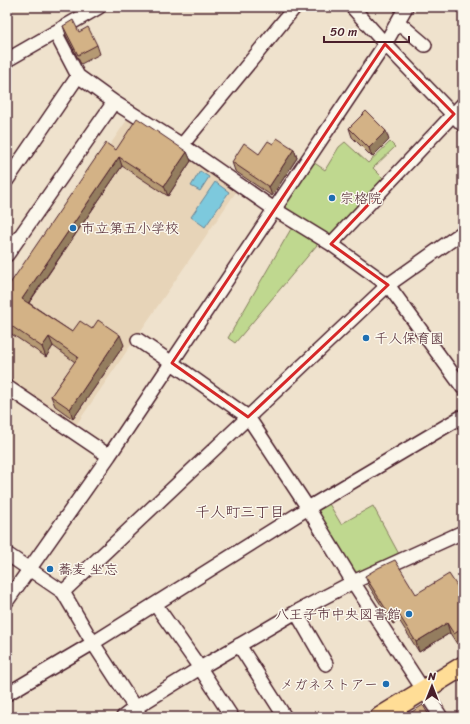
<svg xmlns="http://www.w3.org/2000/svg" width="470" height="724" font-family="Sriracha,'Klee One',sans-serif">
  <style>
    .built { fill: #e7d4b8 }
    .green { fill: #bfd88f; stroke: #847c5d }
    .water { fill: #7dc9dd; stroke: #698596 }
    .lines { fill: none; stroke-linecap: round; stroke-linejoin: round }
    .minor-casing { stroke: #4a1f2b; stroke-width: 16 }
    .highway-casing { stroke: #4a1f2b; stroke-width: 22 }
    .minor { stroke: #fbf7ec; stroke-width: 13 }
    .highway { stroke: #ffdd96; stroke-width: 19 }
    .wall { fill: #b59973; stroke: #4a1f2b }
    .shaded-wall { fill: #947d5e; stroke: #4a1f2b }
    .building { fill: #d3b286; stroke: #4a1f2b }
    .marked { fill: none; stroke: #d62828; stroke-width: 3; stroke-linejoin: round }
    .poi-dot { fill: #1f6fb2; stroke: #fbf7ec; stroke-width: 1.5 }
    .labels { text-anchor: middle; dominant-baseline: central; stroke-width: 3; stroke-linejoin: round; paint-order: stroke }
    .poi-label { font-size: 14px; fill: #4a1f2b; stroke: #fbf7ec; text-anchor: start }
    .neighbourhood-label { font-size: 15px; fill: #4a1f2b; stroke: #fbf7ec }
  </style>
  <rect width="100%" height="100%" fill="#efe2cd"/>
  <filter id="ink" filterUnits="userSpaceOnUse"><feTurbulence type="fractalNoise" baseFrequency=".025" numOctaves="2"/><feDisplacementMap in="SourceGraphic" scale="8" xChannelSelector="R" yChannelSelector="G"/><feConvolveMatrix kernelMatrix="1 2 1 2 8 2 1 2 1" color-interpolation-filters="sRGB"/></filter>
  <g filter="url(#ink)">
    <!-- built -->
    <path class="built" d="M129,117L238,189L74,428L7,380V296Z"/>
    <!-- green -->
    <path class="green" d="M345,142L368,163L390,142L395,147L373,168L388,183L331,244L322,239L235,343L228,338L295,222L279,212L313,162L325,170L339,147Z
      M328,502L341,524L373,506L400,556L353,576L318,517L319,507Z"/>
    <!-- water -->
    <path class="water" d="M200,171L209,177L200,191L191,186Z
      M215,182L229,192L205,227L191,217Z"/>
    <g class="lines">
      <!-- minor casing -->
      <g class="minor-casing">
        <path id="minor" d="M352,7L385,44L463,125
          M398,22L425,45
          M55,32L78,76L114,102L182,145L274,209L331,244L388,285L463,388
          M7,60L99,7
          M182,145L295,7
          M7,180L78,76
          M331,244L463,104
          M7,255L114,102
          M138,340L172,363L248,417L308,508L353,582L441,717
          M7,387L109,456
          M7,554L63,592L93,643L141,717
          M63,592L388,285L463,232
          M7,601L109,456L385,44L406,7
          M155,604L200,668L232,717
          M296,612L326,664
          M239,645L285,717
          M7,694L93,643L308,508L463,416
          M123,717L135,708L200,668L296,612L353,582L463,532"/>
      </g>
      <!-- highway casing -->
      <g class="highway-casing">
        <path id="highway" d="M380,717L463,666"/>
      </g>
      <!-- minor -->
      <use href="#minor" class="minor"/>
      <!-- highway -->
      <use href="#highway" class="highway"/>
    </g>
    <!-- wall -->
    <path class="wall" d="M63,26L79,32L97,45L100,54L81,64L66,35Z
      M349,128L389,140L372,157L352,137Z
      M273,144L294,149L297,158L272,196L235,171L232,162L259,154Z
      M116,150L187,152L191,161L168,196L122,166L29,303L72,332L92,329L124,345L73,419L55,406L51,396L75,362L53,346L46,357L7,331V288Z
      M365,576L416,594L459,589L463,586V640L457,644L450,633L419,652L399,620L393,624L369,586Z"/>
    <!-- shaded-wall -->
    <path class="shaded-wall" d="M386,131L389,140L372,157L369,148Z
      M294,149L297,158L272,196L269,187Z
      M187,152L191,161L168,196L164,186Z
      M119,157L122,166L25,308L22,299Z
      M120,335L124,345L73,419L70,409Z
      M49,337L53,346L46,357L42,347Z
      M396,610L399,620L393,624L389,614Z
      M463,615V627L459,617Z
      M447,623L450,633L419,652L416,642Z"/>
    <!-- building -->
    <path class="building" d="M73,20L79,32L88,27L97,45L78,55L63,26Z
      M366,111L386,131L369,148L349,128Z
      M137,118L187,152L164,186L119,157L22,299L72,332L80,321L92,329L98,320L120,335L70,409L51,396L78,357L49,337L42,347L7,323V288L106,143L116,150Z
      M277,138L294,149L269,187L232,162L244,143L259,154L268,141L273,144Z
      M395,560L416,594L449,574L459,589L463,586V615L459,617L463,623V628L454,634L447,623L416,642L396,610L389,614L365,576L378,568Z
      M423,705L430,717H408L407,715Z"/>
  </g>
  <!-- marked area -->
  <path class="marked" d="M385,44L454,114L331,244L388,285L248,417L172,363Z"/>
  <!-- markers -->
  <g class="poi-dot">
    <circle cx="332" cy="198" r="4"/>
    <circle cx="73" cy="228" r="4"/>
    <circle cx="366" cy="338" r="4"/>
    <circle cx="50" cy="569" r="4"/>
    <circle cx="409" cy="614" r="4"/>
    <circle cx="386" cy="684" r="4"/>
  </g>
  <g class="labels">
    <!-- poi labels -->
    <g class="poi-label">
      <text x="340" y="198">宗格院</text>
      <text x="81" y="228">市立第五小学校</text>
      <text x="374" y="338">千人保育園</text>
      <text x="58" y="569">蕎麦 坐忘</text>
      <text x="401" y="614" text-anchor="end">八王子市中央図書館</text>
      <text x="378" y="684" text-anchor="end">メガネストアー</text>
    </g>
    <!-- neighbourhood labels -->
    <g class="neighbourhood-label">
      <text x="240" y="512">千人町三丁目</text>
    </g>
  </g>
  <!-- margin -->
  <rect width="470" height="724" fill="none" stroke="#fbf7ec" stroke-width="24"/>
  <rect x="12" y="12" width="446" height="700" fill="none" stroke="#4a1f2b" stroke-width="1.5" filter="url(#ink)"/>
  <!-- north arrow -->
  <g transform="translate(432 686)" stroke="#fbf7ec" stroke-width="3" paint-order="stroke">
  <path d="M0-3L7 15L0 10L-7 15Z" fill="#4a1f2b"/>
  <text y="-6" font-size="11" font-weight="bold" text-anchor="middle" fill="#4a1f2b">N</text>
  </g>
  <!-- scale -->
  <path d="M324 36v6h85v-6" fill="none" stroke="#4a1f2b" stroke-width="2"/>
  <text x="330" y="36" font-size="12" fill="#4a1f2b" stroke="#fbf7ec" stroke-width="3" paint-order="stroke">50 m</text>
</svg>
